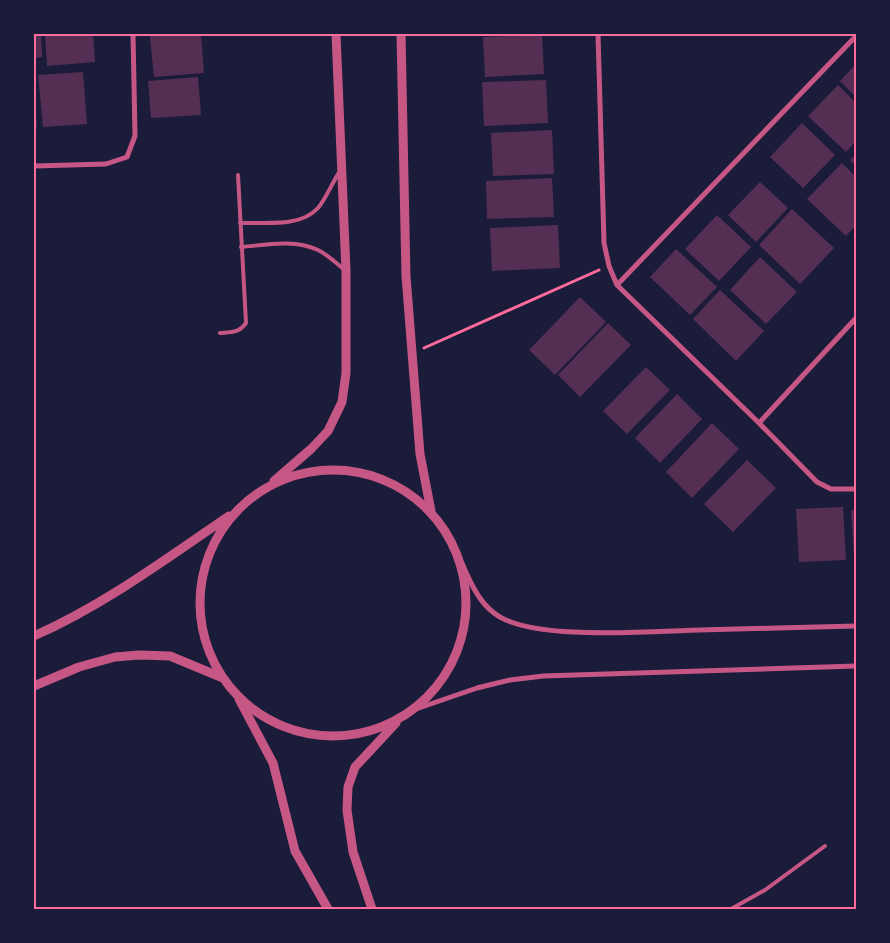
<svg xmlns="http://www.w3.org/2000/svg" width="890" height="943" font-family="Overpass,sans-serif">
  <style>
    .building { fill: #542f53 }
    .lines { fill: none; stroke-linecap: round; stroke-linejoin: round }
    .path { stroke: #ff6b9d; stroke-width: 3 }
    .service { stroke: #c65784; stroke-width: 4 }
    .minor { stroke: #c65784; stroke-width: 5 }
    .tertiary { stroke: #c65784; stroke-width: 9 }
    .neatline { fill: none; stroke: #ff6b9d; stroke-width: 2 }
  </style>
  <rect width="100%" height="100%" fill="#1b1b3a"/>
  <!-- building -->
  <path class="building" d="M34,34H41L42,57L34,58Z
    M45,34H93L95,62L47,66Z
    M179,34H201L204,73L154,77L150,36Z
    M542,35L544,74L485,77L483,37Z
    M856,64V97L840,81Z
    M83,72L87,124L43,127L38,75Z
    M198,77L201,115L151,118L148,81Z
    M546,80L548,123L484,126L482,82Z
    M838,85L856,103V141L846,152L808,116Z
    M35,103L37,129L34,130V104Z
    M802,123L835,155L803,188L770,157Z
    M552,130L554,174L493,176L491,133Z
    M856,154V166L850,160Z
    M842,163L856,177V225L846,236L807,199Z
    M552,178L554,217L487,219L486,181Z
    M760,182L788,208L756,242L728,215Z
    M792,209L834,248L800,284L759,245Z
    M717,215L751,247L719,281L685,249Z
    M558,225L560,268L492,271L490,228Z
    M676,249L717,287L690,315L650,277Z
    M760,257L797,292L766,324L730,290Z
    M720,290L764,331L736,361L693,319Z
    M580,297L606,322L555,375L529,350Z
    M608,323L631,345L580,397L558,375Z
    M646,367L670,390L627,434L603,411Z
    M677,394L702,419L660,463L635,438Z
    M712,423L739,449L692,498L666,472Z
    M747,460L776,488L733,532L704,504Z
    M843,507L846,560L799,562L796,509Z
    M851,510H856V556H854Z"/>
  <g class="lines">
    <!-- path -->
    <path class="path" d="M424,348L599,270"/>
    <!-- service -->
    <path class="service" d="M240,223C264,222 300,228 318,208C326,199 333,181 340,171
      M241,247C266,245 293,239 318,250C327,254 337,264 346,271
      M220,333C231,332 239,333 246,323L238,175
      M731,909L765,890L825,846"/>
    <!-- minor -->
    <path class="minor" d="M598,34L604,243L609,266L617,285L759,423L817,482L831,489H856
      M34,166L106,164L127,157L135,136L133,34
      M617,285L856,36
      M759,423L856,318
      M455,548C466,570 474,598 494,613C530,642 653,631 700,630C752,629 804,627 856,626
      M416,709L477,688L510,680L543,676L856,666"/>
    <!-- tertiary -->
    <path class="tertiary" d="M401,34L406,276L420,454L431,511
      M200 603a133 133 0 1 1 266 0a133 133 0 1 1-266 0Z
      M274,481L311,449L328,431L342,402L346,373V271L336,34
      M34,636C104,605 166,559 229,516
      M34,686L79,667L115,657L139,655L170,656L223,678
      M239,699L273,763L295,851L328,909
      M372,909L353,852L347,810L348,787L355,767L396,723"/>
  </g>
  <!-- border -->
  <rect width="890" height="943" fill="none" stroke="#1b1b3a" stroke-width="70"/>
  <rect x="35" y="35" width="820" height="873" class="neatline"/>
</svg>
